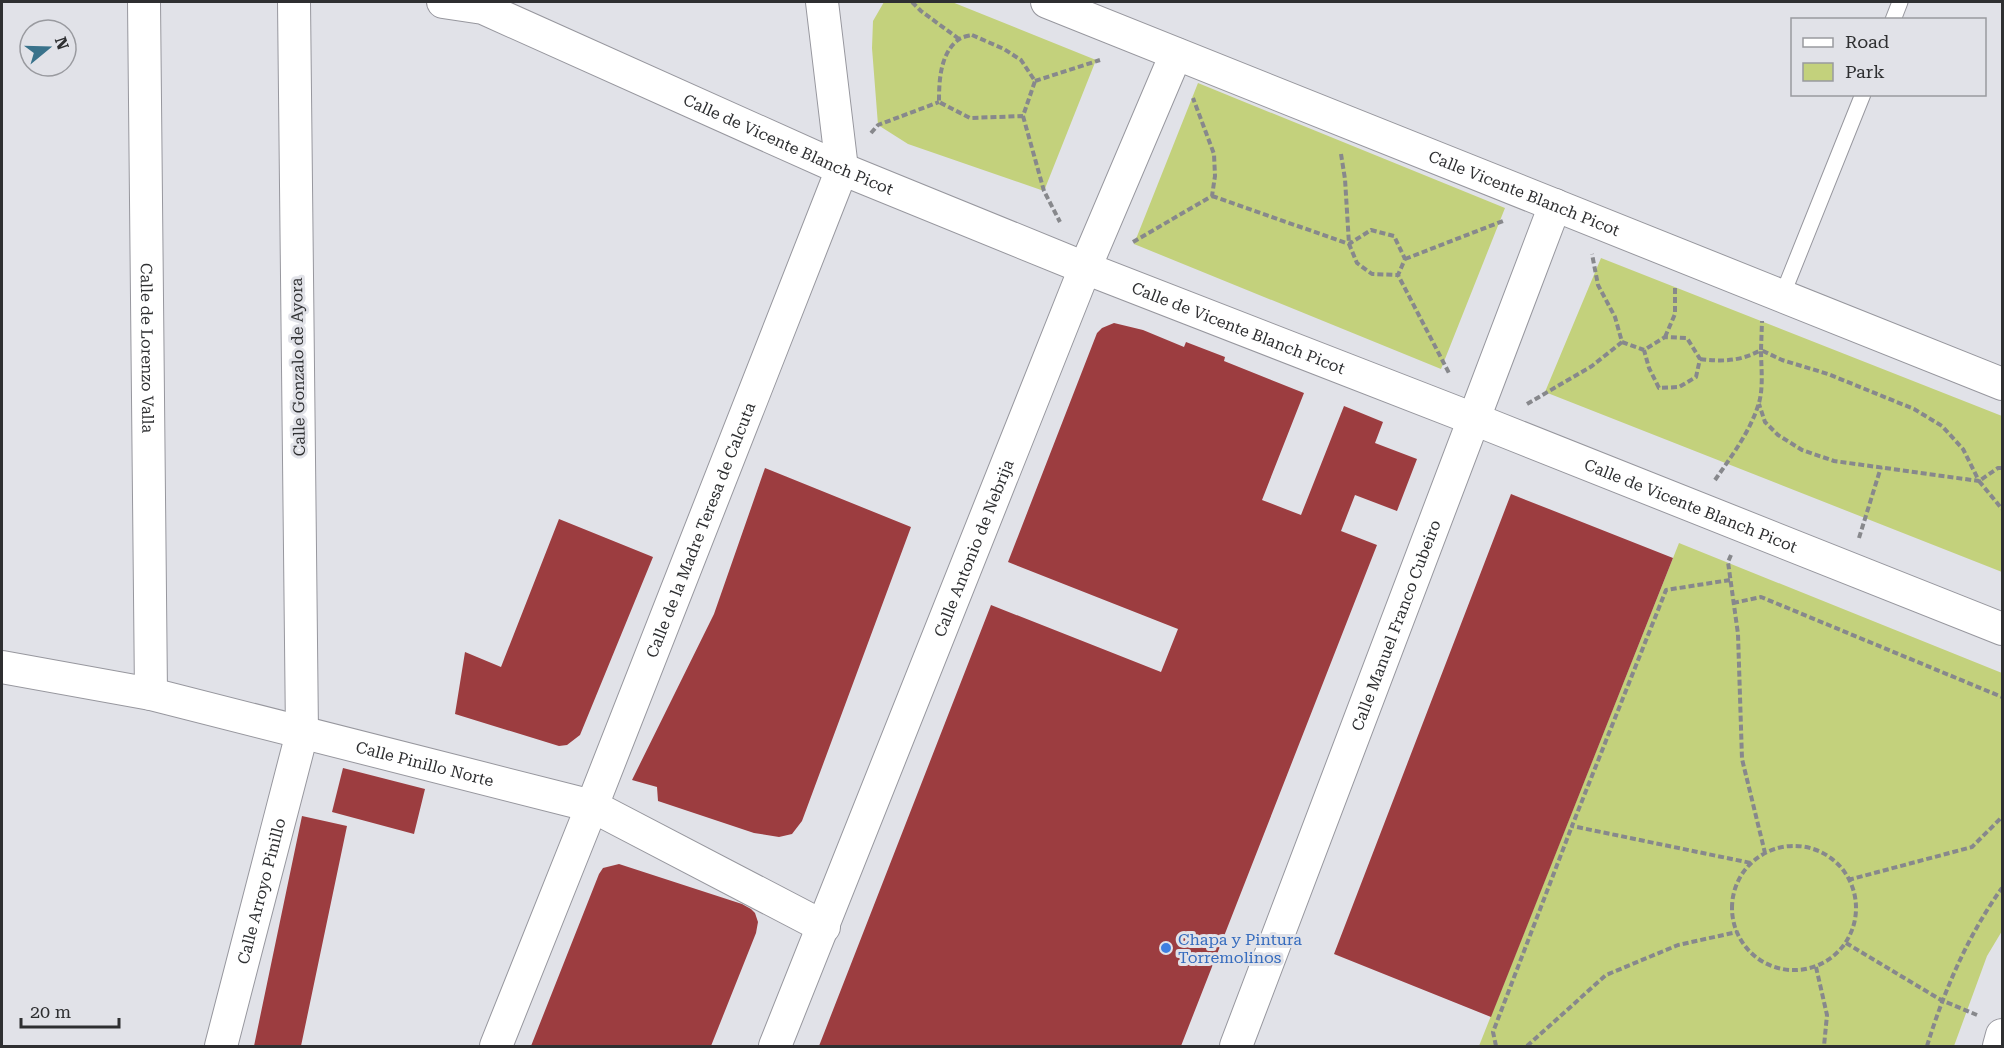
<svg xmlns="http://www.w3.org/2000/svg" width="2004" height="1048" font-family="'Roboto Serif',serif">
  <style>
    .green { fill: #c3d17c }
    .building { fill: #9c3d40 }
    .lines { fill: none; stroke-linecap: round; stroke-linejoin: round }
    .service-casing { stroke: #97979e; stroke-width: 17 }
    .minor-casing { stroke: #97979e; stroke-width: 34 }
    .path { stroke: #87888c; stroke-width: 4; stroke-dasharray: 6 3; stroke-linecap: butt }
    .service { stroke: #fff; stroke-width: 15 }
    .minor { stroke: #fff; stroke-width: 32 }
    .shop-dot { fill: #3f7fe0; stroke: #e1e2e8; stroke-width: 2 }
    .labels { text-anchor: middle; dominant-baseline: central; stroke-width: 6; stroke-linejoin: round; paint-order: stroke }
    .street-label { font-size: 16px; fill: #2e2f31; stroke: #e1e2e8 }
    .shop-label { font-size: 16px; fill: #366cbe; stroke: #e1e2e8; text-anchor: start }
  </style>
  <rect width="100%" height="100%" fill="#e1e2e8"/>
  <!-- green -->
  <path class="green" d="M884,2H952L1096,60L1044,191L908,144L878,125L872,48L873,21Z
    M1198,83L1505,208L1441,369L1134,244Z
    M1601,258L2002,416V572L1545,392Z
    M1679,543L2002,673V931L1987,956L1954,1046H1479Z"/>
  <!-- building -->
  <path class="building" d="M1114,323L1143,330L1184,347L1186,342L1225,357L1224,361L1304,393L1262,500L1301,515L1344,406L1383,422L1375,443L1417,459L1397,511L1355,495L1341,531L1377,545L1181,1046H819L991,605L1161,672L1178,629L1008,562L1097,333L1102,328Z
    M765,468L911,527L802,821L792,834L779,837L754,833L658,801L657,787L632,780L714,614Z
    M1511,494L1673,558L1491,1017L1334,954Z
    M559,519L653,557L580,735L567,745L559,746L455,714L465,652L501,667Z
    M343,768L425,789L414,834L332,812Z
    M302,816L347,826L301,1046H254Z
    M619,864L742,904L751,909L755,913L758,922L756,933L711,1046H531L599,874L603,868Z"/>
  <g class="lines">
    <!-- service casing -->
    <g class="service-casing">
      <path id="service" d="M1893,20L1900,2
        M1782,296L1863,94"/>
    </g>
    <!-- minor casing -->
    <g class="minor-casing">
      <g id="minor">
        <path id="s1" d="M144,2L151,694"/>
        <path id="s2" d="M443,2L483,8L842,169L1085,268L1489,425L2002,629"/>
        <path id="s3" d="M1047,2L2002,384"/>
        <path id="s4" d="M2,667L151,694L592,806L824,927"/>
        <path id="s5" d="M221,1046L302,733L294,2"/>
        <path id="s6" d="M496,1046L592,806L842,169L822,2"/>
        <path id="s7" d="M775,1046L1085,268L1176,54"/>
        <path id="s8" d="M1236,1046L1555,205"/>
        <path d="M1999,1046L2002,1035"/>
      </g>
    </g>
    <!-- path -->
    <path class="path" d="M912,2L921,11L959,39
      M972,35L1004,49L1021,60L1035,81L1023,116L970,118L939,102C939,81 940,54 958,40C961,37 968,36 972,35Z
      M1035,81L1100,60
      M1023,116L1044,191L1060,222
      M871,133L878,125L939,102
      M1341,154L1345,179L1349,244L1357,263L1372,274L1398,275
      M1212,196L1349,244L1371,230L1394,236L1405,259L1398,275L1450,375
      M1133,242L1212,196L1215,176L1214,154L1193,98
      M1405,259L1503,221
      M1665,337L1675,314V288
      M1622,342L1644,350L1665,337L1687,338L1700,359L1696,377L1679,387L1659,388L1649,368L1644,350
      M1700,359C1723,362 1741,361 1761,350L1762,321
      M1527,404L1592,366L1622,342L1615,317L1598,285L1592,254
      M2002,468H1998L1979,481L2002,509
      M1715,480C1731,457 1749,433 1758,406C1764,389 1761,367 1761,350L1782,360L1828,374L1914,409L1942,426L1963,449L1979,481L1834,461L1802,450L1778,435L1765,422L1759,404
      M1859,538L1881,467
      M1731,555L1728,562L1738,634L1742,759L1765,853
      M1730,580L1666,590L1572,826L1751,863
      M1733,603L1761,597L2002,697
      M1732 908a62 62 0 1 1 124 0a62 62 0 1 1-124 0Z
      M1848,880L1972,847L2002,817
      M1846,943L1941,1000L1977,1015
      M1816,967L1827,1015L1824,1046
      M1496,1046L1493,1032L1572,826
      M1527,1046L1606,975L1678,945L1737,932
      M1927,1046C1944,991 1968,935 2002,888"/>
    <!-- service -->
    <use href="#service" class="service"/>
    <!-- minor -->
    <use href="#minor" class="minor"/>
  </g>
  <!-- markers -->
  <circle class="shop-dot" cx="1166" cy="948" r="6"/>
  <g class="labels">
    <!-- street labels -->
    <g class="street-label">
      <text stroke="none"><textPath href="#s2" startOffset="375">Calle de Vicente Blanch Picot</textPath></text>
      <text stroke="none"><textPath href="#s3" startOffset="514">Calle Vicente Blanch Picot</textPath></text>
      <text stroke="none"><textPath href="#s2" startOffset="861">Calle de Vicente Blanch Picot</textPath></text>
      <text stroke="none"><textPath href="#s1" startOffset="346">Calle de Lorenzo Valla</textPath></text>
      <text transform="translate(298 367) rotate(-91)">Calle Gonzalo de Ayora</text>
      <text stroke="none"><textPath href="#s2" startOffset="1347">Calle de Vicente Blanch Picot</textPath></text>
      <text stroke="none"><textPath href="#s6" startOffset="555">Calle de la Madre Teresa de Calcuta</textPath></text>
      <text stroke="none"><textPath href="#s7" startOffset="536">Calle Antonio de Nebrija</textPath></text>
      <text stroke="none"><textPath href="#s8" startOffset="450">Calle Manuel Franco Cubeiro</textPath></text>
      <text stroke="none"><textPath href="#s4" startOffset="434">Calle Pinillo Norte</textPath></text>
      <text stroke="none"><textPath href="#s5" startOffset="160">Calle Arroyo Pinillo</textPath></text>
    </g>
    <!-- shop labels -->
    <g class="shop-label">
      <text x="1178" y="939">Chapa y Pintura<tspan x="1178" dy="18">Torremolinos</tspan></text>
    </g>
  </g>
  <!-- border -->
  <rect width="2004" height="1048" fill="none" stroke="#2e2f31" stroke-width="6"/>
  <!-- legend -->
  <rect x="1791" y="18" width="195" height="78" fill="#e1e2e8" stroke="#999a9f" stroke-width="1.5"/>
  <rect x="1803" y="38" width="30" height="9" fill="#ffffff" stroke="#999a9f" stroke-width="1.5"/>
  <text x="1845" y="48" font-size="18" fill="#2e2f31">Road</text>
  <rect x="1803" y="63" width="30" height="18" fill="#c3d17c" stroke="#999a9f" stroke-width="1.5"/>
  <text x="1845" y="78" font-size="18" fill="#2e2f31">Park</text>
  <!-- north arrow -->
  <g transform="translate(48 48) rotate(71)"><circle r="28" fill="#e1e2e8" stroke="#999a9f" stroke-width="1.5"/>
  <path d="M0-4.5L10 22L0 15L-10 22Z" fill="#39728b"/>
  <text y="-9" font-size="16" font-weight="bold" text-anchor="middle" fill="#2e2f31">N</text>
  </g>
  <!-- scale -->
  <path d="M21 1018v9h98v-9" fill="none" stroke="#2e2f31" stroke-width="3"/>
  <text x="30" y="1018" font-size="18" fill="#2e2f31" stroke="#e1e2e8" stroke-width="4.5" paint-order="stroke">20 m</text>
</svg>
